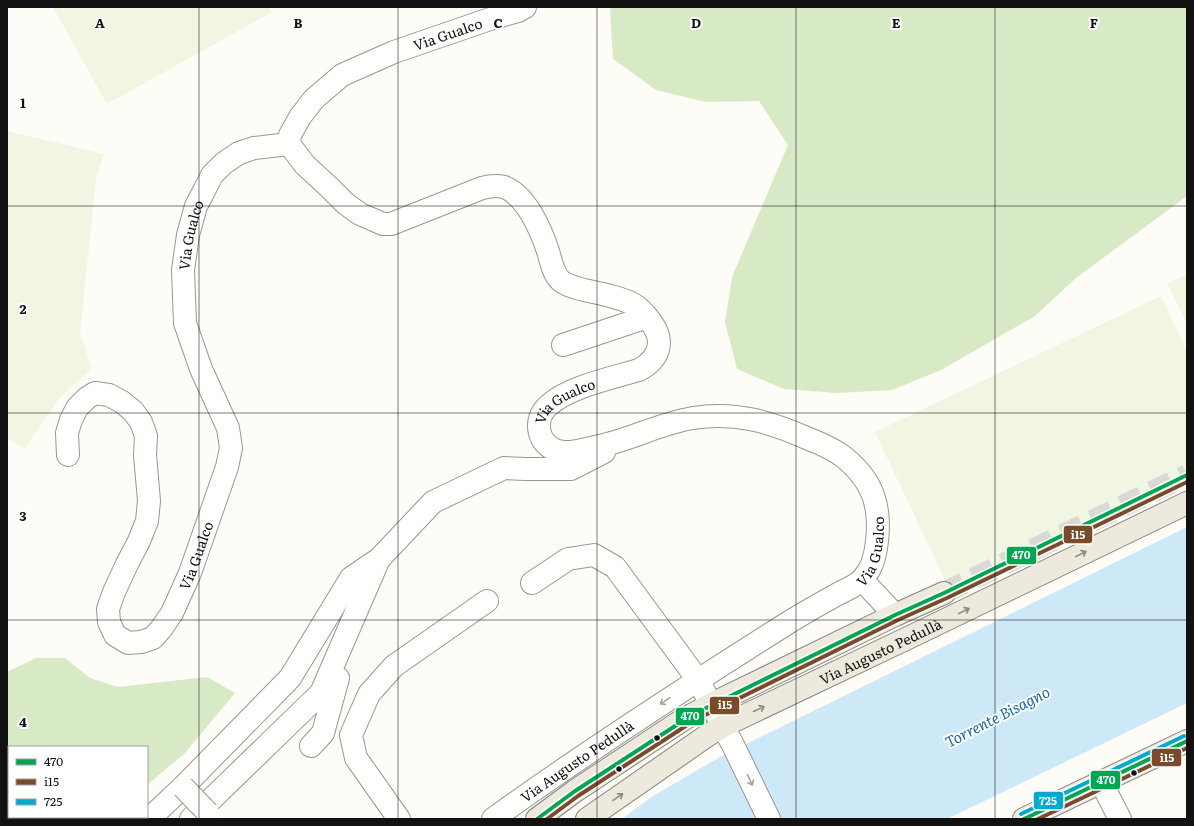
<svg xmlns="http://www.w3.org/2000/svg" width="1194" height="826" font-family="Literata,serif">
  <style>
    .forest { fill: #d8eac5 }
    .pitch { fill: #f0f6e1 }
    .water { fill: #cde8f7 }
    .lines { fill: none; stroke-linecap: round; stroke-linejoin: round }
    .major-tunnel { stroke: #dad9d4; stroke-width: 22; stroke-dasharray: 22 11; stroke-linecap: butt }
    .minor-casing { stroke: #979795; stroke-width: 24 }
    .major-casing { stroke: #858482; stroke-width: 24 }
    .minor { stroke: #fffffe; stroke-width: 22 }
    .major { stroke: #ede9dc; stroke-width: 22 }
    .minor-bridge-casing { stroke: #979795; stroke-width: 24; stroke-linecap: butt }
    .minor-bridge { stroke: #fffffe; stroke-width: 22 }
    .bus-1-casing { stroke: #fff; stroke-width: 7 }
    .bus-2-casing { stroke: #fff; stroke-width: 7 }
    .bus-3-casing { stroke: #fff; stroke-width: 7 }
    .bus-1 { stroke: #00a651; stroke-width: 4 }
    .bus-2 { stroke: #7a4b2a; stroke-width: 4 }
    .bus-3 { stroke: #00a9ce; stroke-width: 4 }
    .oneway { stroke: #8a8881 }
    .oneway2 { stroke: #a0a09f }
    .grid { fill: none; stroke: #111; stroke-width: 1; stroke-opacity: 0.55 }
    .bus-dot { fill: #111; stroke: #fff; stroke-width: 1.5 }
    .labels { text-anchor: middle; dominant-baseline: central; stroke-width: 4; stroke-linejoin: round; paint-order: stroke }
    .street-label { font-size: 14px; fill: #111; stroke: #fff }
    .water-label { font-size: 15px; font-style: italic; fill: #1768a6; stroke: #fff }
    .grid-label { font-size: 13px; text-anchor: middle; font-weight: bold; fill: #111; stroke: #fff; stroke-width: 4; stroke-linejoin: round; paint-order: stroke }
    .line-badge { stroke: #fff; stroke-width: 1.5 }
    .badge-label { font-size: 11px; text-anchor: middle; font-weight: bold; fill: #fff }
  </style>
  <rect width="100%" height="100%" fill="#fdfcf7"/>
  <!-- forest -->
  <path class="forest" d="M611,7H1187V196L1076,278L1035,316L941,370L892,390L837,393L784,389L737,369L725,322L732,277L788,145L759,101L706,102L656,90L613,59L610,9Z
    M36,658H65L90,678L118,687L207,677L235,693L184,754L147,785V747H9V817H112L110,819H7V672Z"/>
  <!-- pitch -->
  <path class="pitch" d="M53,7H269L272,12L107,104Z
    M7,131L104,154L96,179L80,333L92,368L60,398L24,449L7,438Z
    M1187,274V323L1167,284Z
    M1161,296L1187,351V486L953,597L875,432Z"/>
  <!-- water -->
  <path class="water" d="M1187,527V703L947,819H622L653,796L720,757Z"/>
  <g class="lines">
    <!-- major-tunnel -->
    <path class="major-tunnel" d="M944,593L1187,475"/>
    <!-- minor casing -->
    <g class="minor-casing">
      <g id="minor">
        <path d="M563,345L647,317"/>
        <path id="s1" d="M68,455L67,433L71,420L77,408L87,398L95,393L109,395L122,402L133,411L141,422L146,436L145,455L149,501L147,521L139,541L127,564L114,592L108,609L109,622L115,635L128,643L141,642L153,638L161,629L172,613L190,573L227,467L231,448L228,428L201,369L185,323L183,270L188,235L196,206L204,191L212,175L224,163L239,153L254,148L289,144"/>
        <path d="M862,580L895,615"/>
        <path d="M532,583L568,559L594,555L615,567L698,680L733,745L769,819"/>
        <path d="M311,746L323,733L338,678"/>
        <path d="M1101,782L1120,819"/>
        <path d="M149,819L183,787L290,678L351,578L379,559L433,502L504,468L525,469H571L604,452"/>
        <path d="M191,819L321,693L379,559"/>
        <path d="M399,819L356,758L351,735L369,694L394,666L487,601"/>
        <path id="s2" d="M493,819C587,751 685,688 783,626C800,615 818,605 836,595C845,590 856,586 863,579C865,576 867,573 869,570C874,562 876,550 877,541C881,506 873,481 845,458C834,449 822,444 809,439C771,422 735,411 693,418C662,423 634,438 604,445C591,447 570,455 558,451C537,445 533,419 548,406C568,387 612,378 639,370C650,364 659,355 659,342C659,334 655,328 651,322C647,317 642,310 636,306C625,298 598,293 584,290C577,288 567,286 561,281C553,274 551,261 548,251C541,230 526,195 504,187C496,185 490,186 482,188L391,224H383L360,214L346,204L329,187L305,165L289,144L290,135L300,117L314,99L342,75L394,52L490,19L518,11L525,7"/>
      </g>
    </g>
    <!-- major casing -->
    <g class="major-casing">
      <g id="major">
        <path d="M537,819L575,791L684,719L712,704L895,615L944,593"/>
        <path id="s3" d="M587,819L708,735L723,726L910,637L1187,503"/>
        <path d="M1024,819L1187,741"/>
      </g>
    </g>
    <!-- minor -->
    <use href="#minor" class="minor"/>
    <!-- major -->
    <use href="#major" class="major"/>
    <!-- minor-bridge casing -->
    <g class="minor-bridge-casing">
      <path id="minor-bridge" d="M183,787L208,813"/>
    </g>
    <!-- minor-bridge -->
    <use href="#minor-bridge" class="minor-bridge"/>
    <!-- bus-1 casing -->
    <g class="bus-1-casing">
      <path id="bus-1" d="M537,819L575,791L692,715L895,615L944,593L1187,475
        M1024,819L1187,741"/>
    </g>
    <!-- bus-2 casing -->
    <g class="bus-2-casing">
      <path id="bus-2" d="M547,819L578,796L695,720L898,620L947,598L1187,482
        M1038,819L1187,748"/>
    </g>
    <!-- bus-3 casing -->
    <g class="bus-3-casing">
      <path id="bus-3" d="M1021,814L1184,736"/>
    </g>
    <!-- bus-1 -->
    <use href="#bus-1" class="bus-1"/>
    <!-- bus-2 -->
    <use href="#bus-2" class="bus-2"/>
    <!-- bus-3 -->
    <use href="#bus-3" class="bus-3"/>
  </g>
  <!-- one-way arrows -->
  <defs><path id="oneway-shaft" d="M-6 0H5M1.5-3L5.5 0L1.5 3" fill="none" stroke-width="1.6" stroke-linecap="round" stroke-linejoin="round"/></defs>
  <g class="oneway">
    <use href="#oneway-shaft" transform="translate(1081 554) rotate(-26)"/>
    <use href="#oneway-shaft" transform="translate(964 611) rotate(-26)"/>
    <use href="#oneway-shaft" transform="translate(759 709) rotate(-25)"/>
    <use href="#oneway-shaft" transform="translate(618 797) rotate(-35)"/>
  </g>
  <g class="oneway2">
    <use href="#oneway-shaft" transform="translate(665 701) rotate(146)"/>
    <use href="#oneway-shaft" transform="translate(750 780) rotate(64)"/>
  </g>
  <!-- grid -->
  <path class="grid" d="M199,7V819M398,7V819M597,7V819M796,7V819M995,7V819M7,206H1187M7,413H1187M7,620H1187"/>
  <!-- markers -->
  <g class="bus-dot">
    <circle cx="657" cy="738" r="3.5"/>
    <circle cx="619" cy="769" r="3.5"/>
    <circle cx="1134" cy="773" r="3.5"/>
  </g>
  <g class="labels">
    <!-- street labels -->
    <g class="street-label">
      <text stroke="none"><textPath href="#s2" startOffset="1760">Via Gualco</textPath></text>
      <text stroke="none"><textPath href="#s1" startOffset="824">Via Gualco</textPath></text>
      <text stroke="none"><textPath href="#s2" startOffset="949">Via Gualco</textPath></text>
      <text stroke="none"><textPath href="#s2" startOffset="471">Via Gualco</textPath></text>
      <text stroke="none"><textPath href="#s1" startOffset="488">Via Gualco</textPath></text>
      <text stroke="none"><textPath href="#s3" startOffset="339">Via Augusto Pedullà</textPath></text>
      <text stroke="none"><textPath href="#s2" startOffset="102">Via Augusto Pedullà</textPath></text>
    </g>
    <!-- water labels -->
    <g class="water-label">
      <text transform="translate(997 716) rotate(-27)">Torrente Bisagno</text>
    </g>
  </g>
  <g class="grid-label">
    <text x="100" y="28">A</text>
    <text x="298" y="28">B</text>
    <text x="498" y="28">C</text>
    <text x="696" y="28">D</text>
    <text x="896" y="28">E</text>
    <text x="1094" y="28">F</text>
    <text x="23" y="108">1</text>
    <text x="23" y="314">2</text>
    <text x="23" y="521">3</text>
    <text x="23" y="727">4</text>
  </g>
  <g class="line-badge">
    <rect x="1063" y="525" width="30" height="19" rx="4" fill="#7a4b2a"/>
    <rect x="1006" y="546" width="31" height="19" rx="4" fill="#00a651"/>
    <rect x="709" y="696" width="31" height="19" rx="4" fill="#7a4b2a"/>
    <rect x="675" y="707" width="30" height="19" rx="4" fill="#00a651"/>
    <rect x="1151" y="748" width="31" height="19" rx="4" fill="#7a4b2a"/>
    <rect x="1090" y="770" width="31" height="20" rx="4" fill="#00a651"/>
    <rect x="1033" y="791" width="31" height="19" rx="4" fill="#00a9ce"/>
  </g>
  <g class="badge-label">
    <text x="1078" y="539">i15</text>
    <text x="1021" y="559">470</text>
    <text x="725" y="709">i15</text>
    <text x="690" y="720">470</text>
    <text x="1167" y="762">i15</text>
    <text x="1106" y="784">470</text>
    <text x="1048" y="805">725</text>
  </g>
  <!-- border -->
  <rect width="1194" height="826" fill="none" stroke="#111111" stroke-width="16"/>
  <!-- legend -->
  <rect x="8" y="746" width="140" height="72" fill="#ffffff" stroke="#a0a0a0"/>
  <rect x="16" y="759" width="20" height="6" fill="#00a651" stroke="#a0a0a0"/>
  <text x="44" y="766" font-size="12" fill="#111111">470</text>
  <rect x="16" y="779" width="20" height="6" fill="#7a4b2a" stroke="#a0a0a0"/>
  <text x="44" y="786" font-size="12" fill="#111111">i15</text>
  <rect x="16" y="799" width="20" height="6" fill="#00a9ce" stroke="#a0a0a0"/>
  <text x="44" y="806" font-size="12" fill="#111111">725</text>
</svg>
